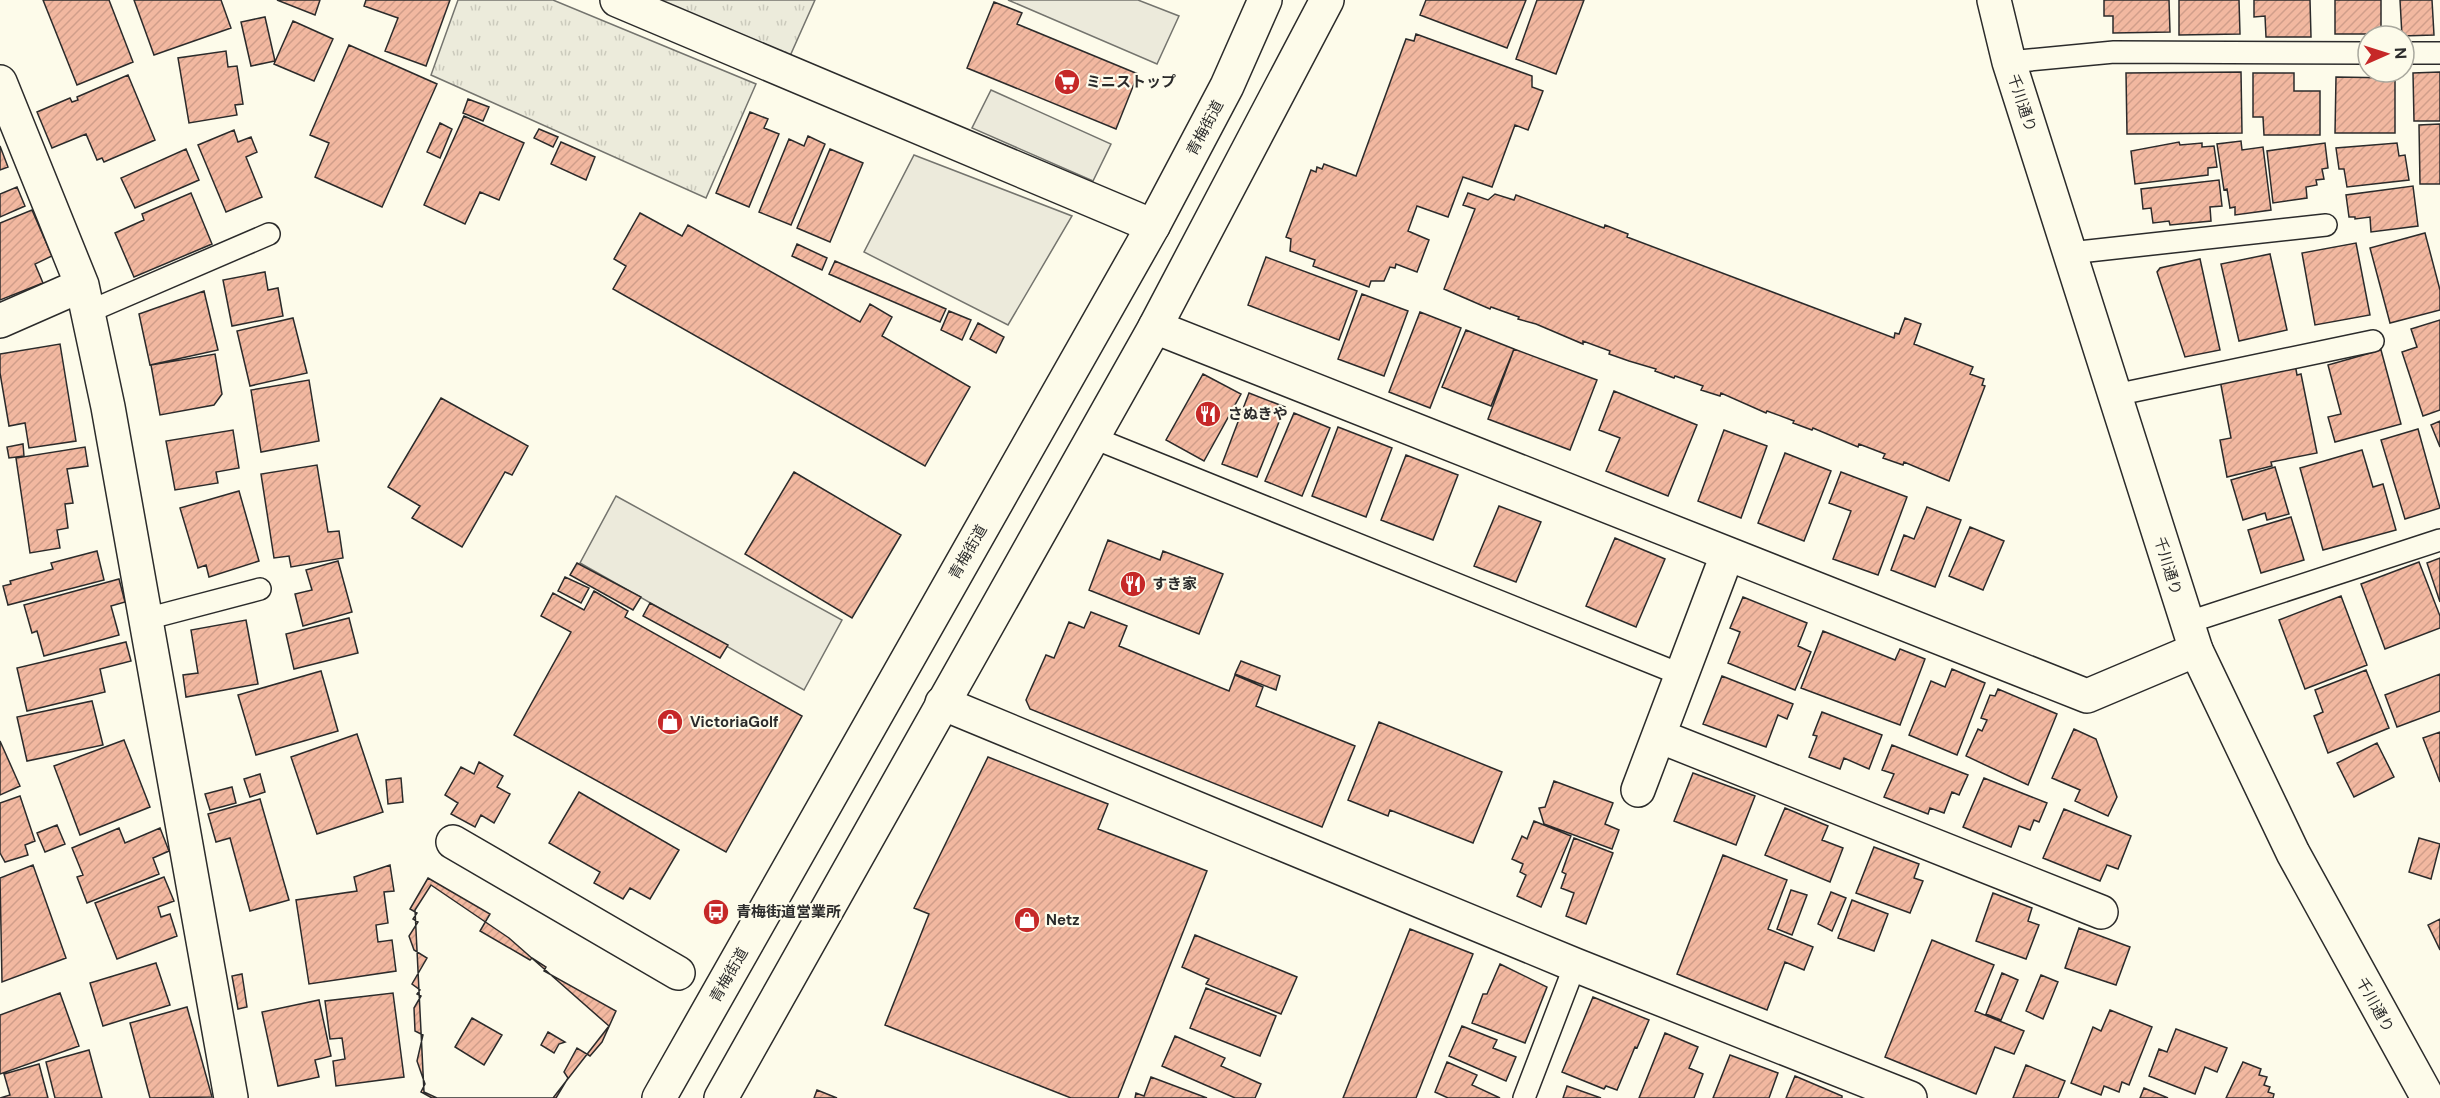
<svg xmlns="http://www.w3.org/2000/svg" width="2440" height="1098" font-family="'DM Sans','Noto Sans JP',sans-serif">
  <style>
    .grass { fill: url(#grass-tufts); stroke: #74746e; stroke-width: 1.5 }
    .parking { fill: #eceadb; stroke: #74746e; stroke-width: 1.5 }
    .building { fill: url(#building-hatch); stroke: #2b2b2b; stroke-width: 1.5; fill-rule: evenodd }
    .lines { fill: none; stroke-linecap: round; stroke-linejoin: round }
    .lane-casing { stroke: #2b2b2b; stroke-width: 24 }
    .street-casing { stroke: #2b2b2b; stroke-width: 36 }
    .secondary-casing { stroke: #2b2b2b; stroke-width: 36 }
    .primary-casing { stroke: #2b2b2b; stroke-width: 36 }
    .lane { stroke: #fdfbea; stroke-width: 21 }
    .street { stroke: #fdfbea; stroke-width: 33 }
    .secondary { stroke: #fdfbea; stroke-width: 33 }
    .primary { stroke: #fdfbea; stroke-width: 33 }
    .labels { text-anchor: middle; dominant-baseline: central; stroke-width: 4.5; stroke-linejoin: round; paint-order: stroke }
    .poi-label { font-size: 15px; font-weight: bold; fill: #2b2b2b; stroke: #fdfbea; text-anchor: start }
    .street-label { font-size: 15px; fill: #2b2b2b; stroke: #fdfbea }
  </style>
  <defs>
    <pattern id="grass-tufts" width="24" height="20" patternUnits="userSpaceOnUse" patternTransform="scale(1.5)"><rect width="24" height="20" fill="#ecebdb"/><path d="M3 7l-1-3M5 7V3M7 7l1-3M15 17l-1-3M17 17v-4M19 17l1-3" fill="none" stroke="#cbcabc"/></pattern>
    <pattern id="building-hatch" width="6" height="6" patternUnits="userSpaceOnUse" patternTransform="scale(1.5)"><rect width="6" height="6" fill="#f2b8a0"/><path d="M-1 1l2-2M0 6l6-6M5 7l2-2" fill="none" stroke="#d09e8a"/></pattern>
  </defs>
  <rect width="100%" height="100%" fill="#fdfbea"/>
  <!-- grass -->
  <path class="grass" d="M458,0H553L756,84L706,198L431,75Z
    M653,0H815L790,56Z"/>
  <!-- parking -->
  <path class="parking" d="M1008,0H1138L1179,16L1157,64Z
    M991,90L1111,144L1093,181L972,128Z
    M914,155L1072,216L1008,325L864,252Z
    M616,496L842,620L804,690L580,563Z"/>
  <!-- building -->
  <path class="building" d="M43,0H109L133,62L77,85Z
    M134,0H221L231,28L154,55Z
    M277,0H320L315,15Z
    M366,0H450L426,66L385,51L398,18L364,6Z
    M1426,0H1526L1507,48L1420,15Z
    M1537,0H1584L1556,74L1516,59Z
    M2104,0H2169L2170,32L2113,33V16H2104Z
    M2179,0H2239L2240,34L2179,35Z
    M2254,0H2310L2311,37H2266L2265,16L2254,17Z
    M2335,0H2381V34H2335Z
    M2400,0H2432L2434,35L2402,36Z
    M994,2L1022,13L1017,24L1138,74L1116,129L967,68Z
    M265,17L275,61L251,66L241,22Z
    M293,21L333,39L314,81L274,64Z
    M1416,34L1532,76V87L1543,91L1528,130L1515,125L1492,187L1463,177L1448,217L1417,206L1408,231L1429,240L1417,272L1396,264L1395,268L1390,267L1384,281H1371L1369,287L1313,266L1315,260L1290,251L1291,239L1286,237L1311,170L1316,172L1317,167L1322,169L1324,164L1356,176L1406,39L1414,41Z
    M349,45L437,84L382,207L315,177L329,143L310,135Z
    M226,51L228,67L237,66L243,104L235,105L237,115L189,123L178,58Z
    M2241,72L2242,133L2127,134L2126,73Z
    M2440,72V121H2414L2413,73Z
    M2253,73H2294V91H2320V135H2264L2263,117H2253Z
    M128,75L155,140L104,162L102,158L97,160L86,134L52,148L37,112L70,98L72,102L78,100L77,97Z
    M2336,77L2395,78V133H2335Z
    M468,99L489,107L483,121L463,113Z
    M750,112L768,119L764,128L779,134L749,207L716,193Z
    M464,116L524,143L499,200L480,192L465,224L424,205Z
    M440,123L452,129L440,158L427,152Z
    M2440,124V184H2420L2419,125Z
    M539,129L558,137L553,147L534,138Z
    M234,130L238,142L251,137L257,152L246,157L262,197L226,212L198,145Z
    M808,136L825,144L791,225L759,212L789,139L804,146Z
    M2241,141L2242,150L2263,147L2271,210L2235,215V207L2230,208L2227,189L2224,190L2217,144Z
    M561,142L595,157L586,180L551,164Z
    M2179,142L2180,145L2202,143V147L2214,146L2217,167L2208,168V175L2135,184L2131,151Z
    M2325,143L2328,168L2322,169L2324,179L2316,180L2317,185L2306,187L2307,198L2273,203L2267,151Z
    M2397,143L2399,156L2405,155L2409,180L2347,187L2344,169H2339L2336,148Z
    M0,146L8,167L0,170Z
    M186,149L199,180L135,208L121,178Z
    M830,149L863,163L830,242L797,228Z
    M2219,180L2222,206L2210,207L2211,221L2170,225L2169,221L2153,223L2151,208L2143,209L2141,189Z
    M2413,186L2418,226L2371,232L2370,217L2355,219V217H2349L2346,195Z
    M17,187L25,206L0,217V194Z
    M191,193L212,244L134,277L115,233L144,220L142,214Z
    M1468,193L1488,200L1495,194L1514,200L1516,195L1604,228L1605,225L1628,234L1627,237L1894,338L1895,333L1899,334L1905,318L1921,324L1914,344L1973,367L1970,374L1984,379L1982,385L1985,386L1949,481L1904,462L1903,465L1883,458L1885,454L1859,444L1858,447L1813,428L1812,430L1793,423L1794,421L1767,411L1766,413L1721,393L1720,396L1701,390L1703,386L1675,376L1674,378L1655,371L1656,369L1629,361L1609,354L1610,351L1583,341V344L1536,324L1518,319L1519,317L1491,307L1490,309L1444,289L1475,209L1463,205Z
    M32,210L52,256L35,264L43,283L0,300V223Z
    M640,213L682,236L688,225L860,322L870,304L892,317L882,336L970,387L925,466L613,289L626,266L614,259Z
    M2425,233L2440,290V310L2390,323L2370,248Z
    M2356,243L2370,315L2315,325L2302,253Z
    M797,244L827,258L822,270L792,256Z
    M2270,254L2287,330L2239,341L2221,264Z
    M1266,257L1357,291L1339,340L1248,305Z
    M2200,259L2220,350L2185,357L2157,272L2160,268Z
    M835,261L946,309L940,322L829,274Z
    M265,272L268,290L278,288L283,316L232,326L223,280Z
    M204,291L218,350L150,365L139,314Z
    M1362,294L1408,311L1384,376L1338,359Z
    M949,311L971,320L962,340L941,330Z
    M1420,312L1461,328L1430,408L1389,392Z
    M293,318L307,373L250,386L237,331Z
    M2440,320V410L2423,416L2402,352L2417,347L2411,329Z
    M978,323L1004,337L996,353L970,339Z
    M1466,330L1514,349L1491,406L1442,387Z
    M60,344L76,441L29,448L25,423L9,426L0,373V354Z
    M1514,349L1597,380L1570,450L1488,419Z
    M2381,350L2401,424L2335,442L2328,417L2341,414L2328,365Z
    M215,354L222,394L214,405L160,415L151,365Z
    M2295,364L2297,375L2301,374L2317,453L2271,462L2272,466L2227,477L2220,440L2231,438L2220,380Z
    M1203,374L1241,394L1204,461L1166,440Z
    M309,380L319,441L261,452L251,390Z
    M1614,391L1697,425L1668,496L1606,471L1620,438L1599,430Z
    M1249,393L1285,407L1257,477L1222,464Z
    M441,398L528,446L512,475L505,472L462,547L412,518L420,506L388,487Z
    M1294,413L1330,428L1302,496L1265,481Z
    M2440,421V447L2431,425Z
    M1338,427L1392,448L1366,517L1312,496Z
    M2418,429L2440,508L2405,519L2381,440Z
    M233,430L239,468L216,472L218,483L175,490L166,441Z
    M1724,430L1767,446L1741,518L1698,501Z
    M23,444L24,456L9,458L7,447Z
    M85,447L88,466L67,469L73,503L65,504L68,528L57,530L60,548L30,553L16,458Z
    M2362,450L2373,487L2383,484L2396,530L2323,550L2300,468Z
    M1785,453L1831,471L1804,541L1758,523Z
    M1406,455L1458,475L1433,540L1381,520Z
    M317,465L328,532L339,531L343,558L291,567L289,556L274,558L261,474Z
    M2275,467L2289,514L2267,520L2265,513L2243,520L2231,480Z
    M794,472L901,535L852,618L745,554Z
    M1841,472L1907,497L1878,575L1833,559L1851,511L1829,503Z
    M239,491L259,561L209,577L206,565L198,568L180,508Z
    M1499,506L1541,522L1516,582L1474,566Z
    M1927,507L1961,520L1935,587L1891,570L1904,535L1914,539Z
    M2291,517L2304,560L2261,573L2248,530Z
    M1970,527L2004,541L1983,590L1949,576Z
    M1615,538L1665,559L1636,627L1586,606Z
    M1108,540L1160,560L1163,551L1223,574L1199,634L1089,590Z
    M97,551L104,580L8,605L3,586L11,584L10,581L53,569L51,563Z
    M2440,558V602L2427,563Z
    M338,561L352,612L303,626L295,594L312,590L306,570Z
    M2419,562L2440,616V628L2385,649L2361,584Z
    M577,563L641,597L633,610L570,575Z
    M565,577L589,588L581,603L558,591Z
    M119,579L125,602L111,606L119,635L44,656L37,631L32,633L24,605Z
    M594,591L628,611L625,617L802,716L726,852L514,735L571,632L541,616L553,593L584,610Z
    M2341,596L2367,665L2305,689L2279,620Z
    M1743,597L1807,623L1798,646L1811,652L1795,690L1728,663L1740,632L1730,628Z
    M650,603L728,645L720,658L643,616Z
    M1091,612L1127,626L1119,646L1229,691L1235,675L1263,687L1256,706L1355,746L1322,827L1030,709L1026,700L1046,655L1054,658L1069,622L1084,628Z
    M349,618L358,653L294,669L286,634Z
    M246,620L258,684L186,697L183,675L198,673L191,630Z
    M1823,631L1895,660L1900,649L1925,659L1900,725L1801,688Z
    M126,642L131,661L100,669L105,692L27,711L17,668Z
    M1241,661L1280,676L1276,690L1235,674Z
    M1952,669L1985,683L1957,755L1909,735L1931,681L1945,687Z
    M2366,670L2389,728L2328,753L2314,716L2323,712L2315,690Z
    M321,671L338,731L256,755L238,695Z
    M2440,674V711L2397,727L2385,695Z
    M1722,676L1793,704L1787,719L1778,715L1766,747L1703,724Z
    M1998,689L2057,714L2028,785L1966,756L1978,729L1982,731L1987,720L1981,718L1990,695L1995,696Z
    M92,701L103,745L27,761L17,717Z
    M1822,712L1882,735L1869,769L1844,758L1840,769L1809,757L1817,736L1813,735Z
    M1379,722L1502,772L1473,843L1390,810L1388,816L1348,800Z
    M2074,729L2096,739L2117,797L2108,816L2075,801L2080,790L2052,778Z
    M2440,732V782L2423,738Z
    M357,734L383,812L317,834L291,757Z
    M124,740L150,807L80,835L54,766Z
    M0,741L20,786L0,795Z
    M2377,743L2394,777L2354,797L2337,763Z
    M1892,745L1968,775L1959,795L1952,792L1944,813L1930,808L1928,814L1884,797L1894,774L1882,770Z
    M988,757L1108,804L1098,829L1207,871L1118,1098H1071L885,1025L929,914L914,908Z
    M479,762L503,776L497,787L510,794L494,823L481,815L475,827L451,814L458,803L445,795L461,767L474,774Z
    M1693,773L1755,796L1736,845L1674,821Z
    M260,774L265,792L250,797L244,779Z
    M401,778L403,802L388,804L386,780Z
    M1984,778L2047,803L2039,822L2034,820L2030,830L2019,826L2011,847L1963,827Z
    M1554,781L1613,803L1605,824L1619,830L1612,849L1544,824L1539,808L1545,807Z
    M232,787L236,803L210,810L205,794Z
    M579,792L679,850L650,899L630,888L623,899L594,883L600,872L549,843Z
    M20,796L35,841L25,845L28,855L5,862L0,853V803Z
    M260,799L289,900L250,911L230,838L216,842L208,814Z
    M1785,808L1828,826L1822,840L1843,848L1830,882L1765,855Z
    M2064,809L2131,836L2118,869L2107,865L2100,881L2043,858Z
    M1534,821L1571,836L1541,907L1517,896L1526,875L1520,872L1523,864L1512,859L1522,836L1527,839Z
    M57,825L65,844L45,852L37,833Z
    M119,828L125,843L160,828L169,851L153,858L159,874L87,903L77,877L83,875L72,848Z
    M1574,838L1613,853L1586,924L1566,916L1574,893L1561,888L1566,874L1562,872Z
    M2419,838L2440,844L2431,879L2409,872Z
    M1874,847L1919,864L1914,878L1923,881L1910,913L1856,893Z
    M1723,855L1787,880L1768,929L1813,947L1804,970L1785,962L1767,1010L1677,974Z
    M33,865L66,958L2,982L0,878Z
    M390,865L394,891L384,892L388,923L376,925L378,942L392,940L396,971L309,984L296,900L357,891L354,877Z
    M164,877L174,901L158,907L161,917L170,914L177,936L117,959L95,903Z
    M428,878L490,914L480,931L530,960L532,958L546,967L544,971L616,1011L602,1042L590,1056L577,1048L564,1072L568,1078L556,1098H432L421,1092L425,1084L417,1061L423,1035L415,1031L414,1008L421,996L417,994L420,990L412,984L427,958L414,950L409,936L418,922L413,919L417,913L410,909ZM472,1018L502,1035L484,1065L455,1047ZM548,1032L565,1042L559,1044L554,1053L541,1045Z
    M431,885L509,938L609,1026L553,1098H437L424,1092L415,910Z
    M1791,890L1807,895L1792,935L1777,929Z
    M1831,892L1846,898L1832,931L1818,924Z
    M1993,893L2032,908L2028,921L2039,925L2026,959L1976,941Z
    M1852,900L1888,914L1874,951L1838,938Z
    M2440,919V950L2428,925Z
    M2079,928L2130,947L2116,985L2065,968Z
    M1410,929L1473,954L1416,1098H1343Z
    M1195,935L1297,977L1281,1014L1206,984L1209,979L1182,967Z
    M1932,940L1994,965L1975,1011L2024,1031L2014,1054L1995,1047L1976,1094L1885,1057Z
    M156,963L170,1005L103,1026L90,983Z
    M1500,964L1547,987L1525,1043L1472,1023L1483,994H1487Z
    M2002,973L2018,980L2001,1020L1986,1014Z
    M242,974L247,1007L238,1009L232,976Z
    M2041,975L2058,982L2043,1019L2026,1011Z
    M1206,988L1276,1016L1260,1056L1190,1028Z
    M60,993L79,1046L0,1074V1015Z
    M393,993L404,1077L336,1086L333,1061L345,1059L342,1038L330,1039L325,1001Z
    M1593,997L1649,1020L1637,1048L1635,1047L1617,1090L1606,1086L1604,1089L1562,1072Z
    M319,1000L331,1056L315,1060L319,1077L278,1086L262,1012Z
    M187,1007L212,1097L150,1098L130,1023Z
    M2110,1010L2152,1027L2129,1085L2122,1082L2119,1092L2104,1086L2101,1095L2071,1083L2093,1027L2101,1031Z
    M1462,1026L1497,1040L1493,1048L1516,1057L1506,1081L1449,1056Z
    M2176,1029L2227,1048L2217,1072L2205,1067L2195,1094L2149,1076L2159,1049L2167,1052Z
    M1665,1033L1698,1047L1689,1068L1703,1074L1694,1098H1639Z
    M1175,1036L1225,1058L1221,1066L1261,1084L1255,1098H1235L1162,1066Z
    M89,1050L102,1098H55L46,1062Z
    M1730,1055L1778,1073L1769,1098H1713Z
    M1447,1062L1477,1075L1472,1085L1500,1098H1448L1435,1092Z
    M2243,1062L2261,1069L2259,1075L2267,1077L2264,1085L2270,1087L2268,1092L2274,1094L2273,1098H2226Z
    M39,1064L48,1098H0L10,1095L4,1074Z
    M2026,1065L2065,1081L2058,1098H2013Z
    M1795,1076L1842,1096V1098H1786Z
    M1151,1077L1207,1098H1135L1136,1093L1144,1096Z
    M1567,1086L1601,1098H1563Z
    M2144,1088L2168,1098H2140Z
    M817,1090L837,1098H814Z"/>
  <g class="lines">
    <!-- lane casing -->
    <g class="lane-casing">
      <path id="lane" d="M2404,53H2440
        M2009,62L2114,52L2368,53
        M2070,253L2326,225
        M88,312L269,234
        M2115,395L2373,341
        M1094,438L1682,675
        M146,619L260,589
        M2186,623L2440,540
        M1524,1098L1575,965"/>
    </g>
    <!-- street casing -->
    <g class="street-casing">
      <path id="street" d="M617,0L1153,226
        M0,82L82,285L108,407L231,1098
        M0,321L82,285
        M1155,327L2087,696L2196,650
        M942,703L1575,965L1910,1098
        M1659,736L2101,912
        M1638,790L1727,555
        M453,842L678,973"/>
    </g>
    <!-- secondary casing -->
    <g class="secondary-casing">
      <path id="secondary" d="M1994,0L2009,62L2196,650L2293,853L2428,1098"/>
    </g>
    <!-- primary casing -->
    <g class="primary-casing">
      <path id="primary" d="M659,1098L1153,226L1227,86L1265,0
        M721,1098L1155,327L1327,0"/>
    </g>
    <!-- lane -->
    <use href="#lane" class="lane"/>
    <!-- street -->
    <use href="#street" class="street"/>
    <!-- secondary -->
    <use href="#secondary" class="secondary"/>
    <!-- primary -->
    <use href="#primary" class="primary"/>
  </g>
  <!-- icons -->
  <defs>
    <g id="supermarket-disc" transform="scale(1.35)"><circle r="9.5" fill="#c62828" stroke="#fdfbea"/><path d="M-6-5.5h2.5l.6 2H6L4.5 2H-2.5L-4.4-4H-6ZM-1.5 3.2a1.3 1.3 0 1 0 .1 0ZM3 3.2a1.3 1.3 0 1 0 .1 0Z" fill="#fff"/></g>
    <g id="restaurant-disc" transform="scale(1.35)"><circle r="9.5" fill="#c62828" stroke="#fdfbea"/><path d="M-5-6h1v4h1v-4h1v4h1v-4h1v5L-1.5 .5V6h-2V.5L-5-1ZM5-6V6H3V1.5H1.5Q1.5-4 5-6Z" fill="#fff"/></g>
    <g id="shop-disc" transform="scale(1.35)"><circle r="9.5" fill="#c62828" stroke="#fdfbea"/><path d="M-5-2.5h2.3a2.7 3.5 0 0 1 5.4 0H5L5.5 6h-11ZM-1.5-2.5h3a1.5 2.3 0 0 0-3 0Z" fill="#fff"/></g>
    <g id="bus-disc" transform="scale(1.35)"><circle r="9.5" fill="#c62828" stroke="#fdfbea"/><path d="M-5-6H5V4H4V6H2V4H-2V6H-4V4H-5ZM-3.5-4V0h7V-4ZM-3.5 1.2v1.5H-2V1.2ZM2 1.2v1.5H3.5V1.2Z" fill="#fff"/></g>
  </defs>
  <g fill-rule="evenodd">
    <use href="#supermarket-disc" x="1067" y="82"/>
    <use href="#restaurant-disc" x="1208" y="414"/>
    <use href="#restaurant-disc" x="1133" y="584"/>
    <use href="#shop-disc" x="670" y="722"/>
    <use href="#bus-disc" x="716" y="912"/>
    <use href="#shop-disc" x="1027" y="920"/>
  </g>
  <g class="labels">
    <!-- poi labels -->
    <g class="poi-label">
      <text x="1086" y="82">ミニストップ</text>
      <text x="1228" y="414">さぬきや</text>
      <text x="1152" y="584">すき家</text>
      <text x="690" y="722">VictoriaGolf</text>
      <text x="736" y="912">青梅街道営業所</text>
      <text x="1046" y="920">Netz</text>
    </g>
    <!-- street labels -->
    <g class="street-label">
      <text transform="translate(2022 103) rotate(72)">千川通り</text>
      <text transform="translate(1205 128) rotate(-62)">青梅街道</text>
      <text transform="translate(968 552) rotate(-60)">青梅街道</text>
      <text transform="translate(2168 566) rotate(73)">千川通り</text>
      <text transform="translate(729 975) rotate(-60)">青梅街道</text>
      <text transform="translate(2375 1005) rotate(61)">千川通り</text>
    </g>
  </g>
  <!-- north arrow -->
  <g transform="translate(2386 54) rotate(87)"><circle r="28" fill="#fdfbea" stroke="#a9a89e" stroke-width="1.5"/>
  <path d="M0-4.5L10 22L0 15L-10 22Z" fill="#c62828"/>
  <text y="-9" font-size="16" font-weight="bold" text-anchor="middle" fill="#2b2b2b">N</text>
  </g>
</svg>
